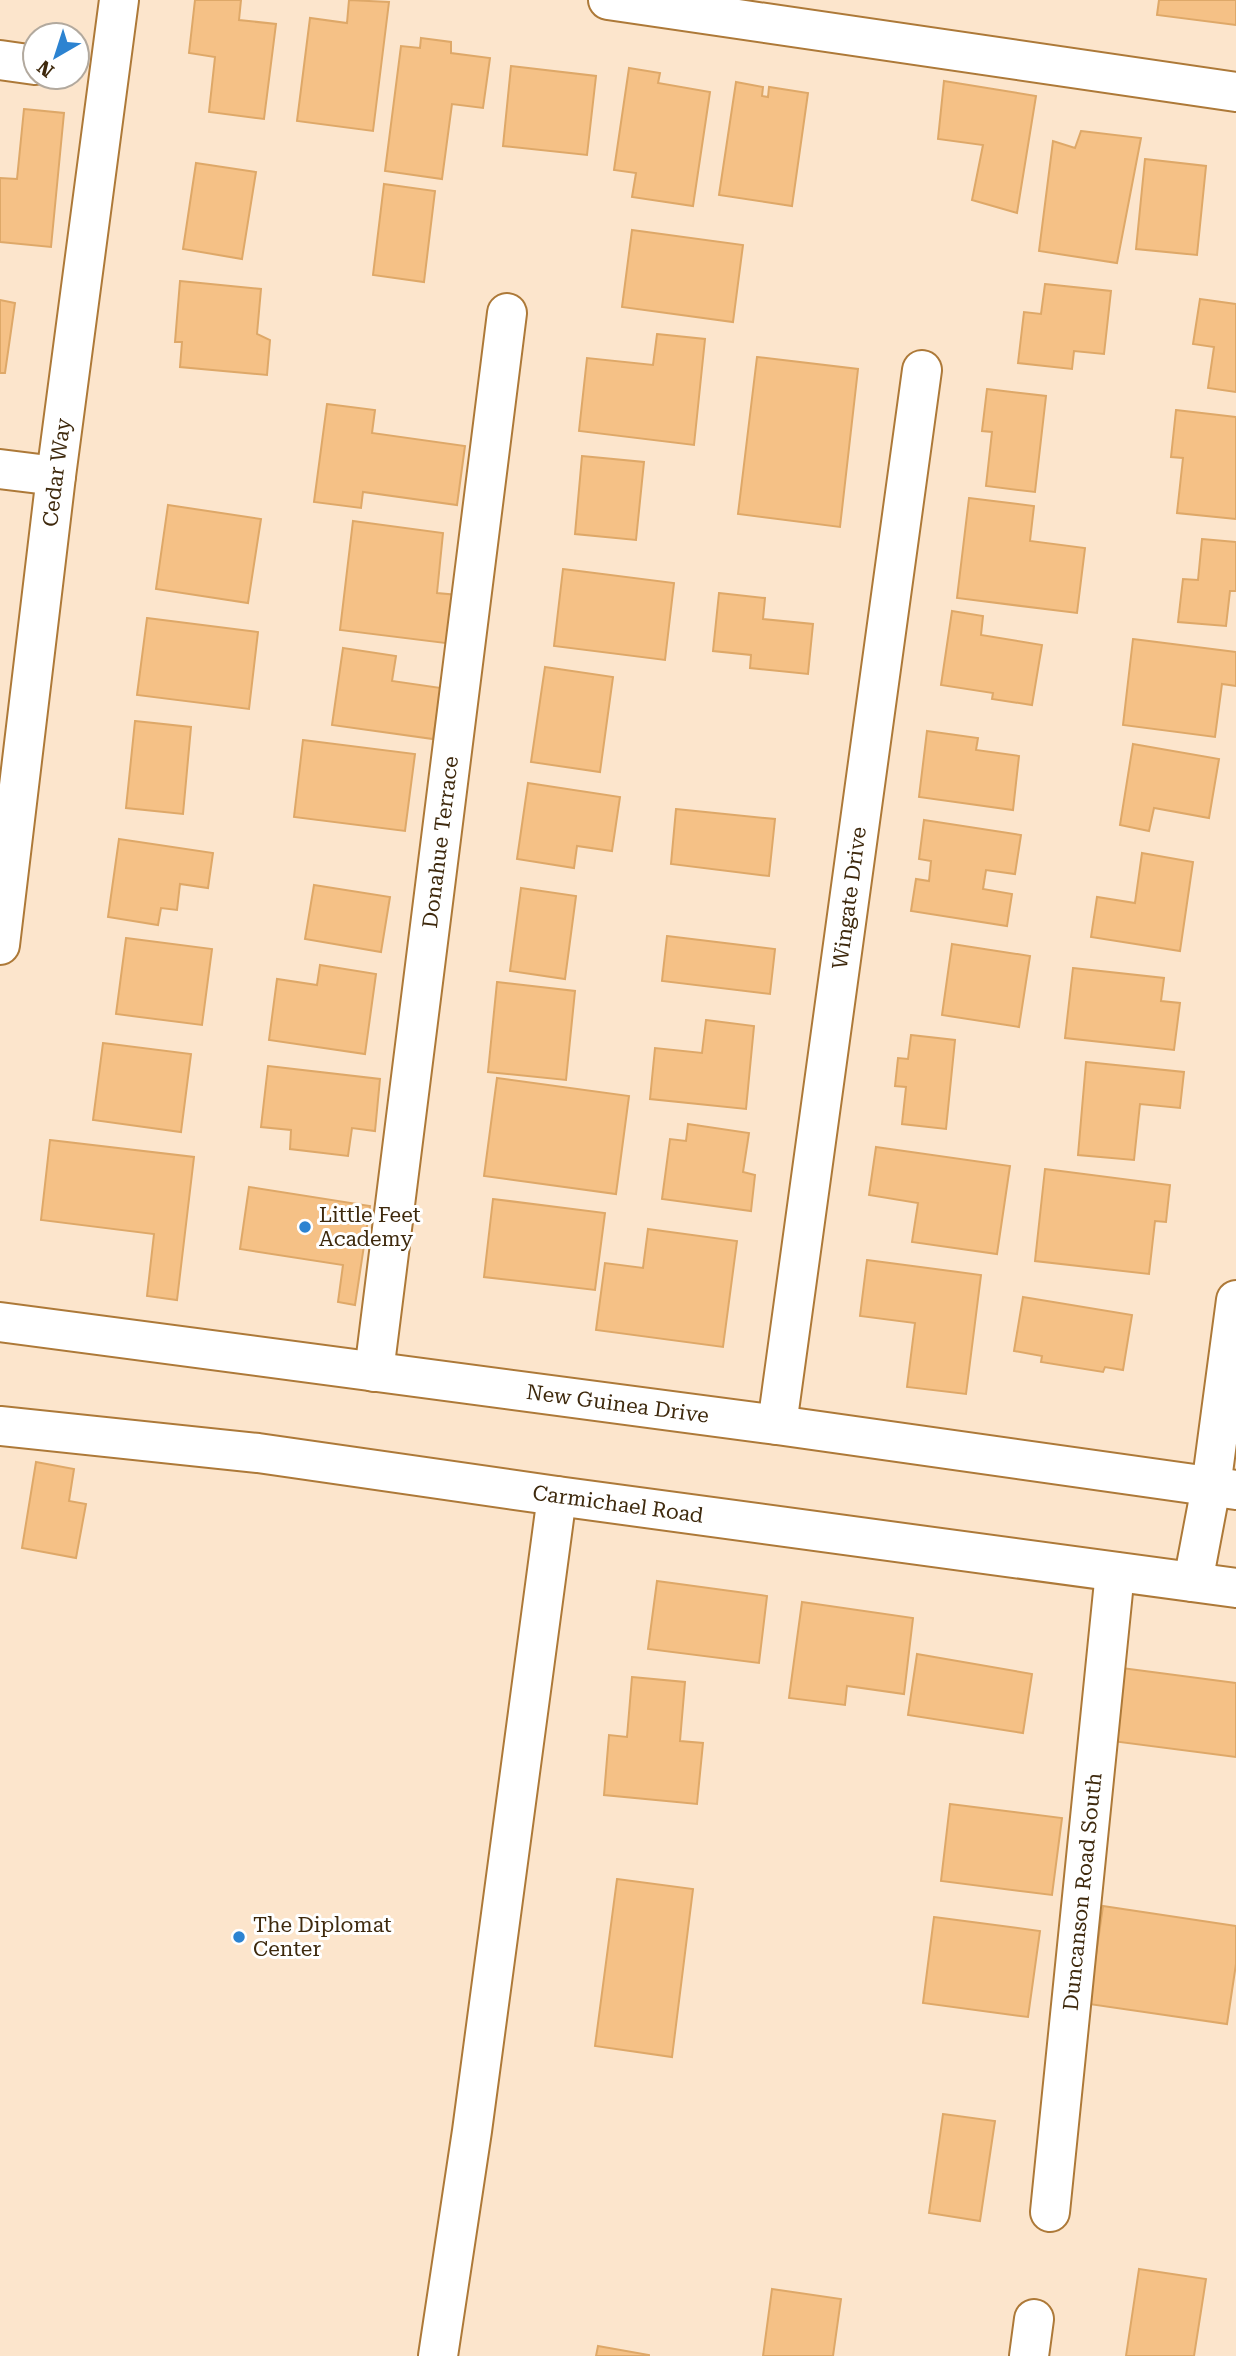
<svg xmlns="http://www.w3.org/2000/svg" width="1236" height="2356" font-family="'Roboto Serif',serif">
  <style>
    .building { fill: #f5c186; stroke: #dea868; stroke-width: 2 }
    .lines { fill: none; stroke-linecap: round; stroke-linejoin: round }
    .street-casing { stroke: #ad7938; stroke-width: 42 }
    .primary-casing { stroke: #ad7938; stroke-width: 42 }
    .street { stroke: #fff; stroke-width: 38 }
    .primary { stroke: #fff; stroke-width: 38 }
    .poi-dot { fill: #2c83d1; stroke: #fff; stroke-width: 2.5 }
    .labels { text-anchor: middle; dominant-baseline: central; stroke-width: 6; stroke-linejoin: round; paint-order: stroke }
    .street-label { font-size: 21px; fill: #3e290d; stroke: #fff }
    .poi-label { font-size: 21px; fill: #3e290d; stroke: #fff; text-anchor: start }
  </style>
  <rect width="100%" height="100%" fill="#fce5cc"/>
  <!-- building -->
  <path class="building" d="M195,0H241L239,20L276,24L264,119L209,112L215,57L189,53Z
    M349,0L389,2L373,131L297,121L310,18L347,23Z
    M1159,0H1236V25L1157,15Z
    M421,38L451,42V53L490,58L483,108L452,104L442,179L385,171L401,46L420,48Z
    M511,66L596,76L587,155L503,146Z
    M629,68L660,73L658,83L710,92L693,206L632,197L636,173L614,170Z
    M944,81L1036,96L1017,213L972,200L983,145L938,139Z
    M736,82L763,87L762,96L768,97L769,87L808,93L792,206L719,195Z
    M24,109L64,113L51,247L0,242V178L17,179Z
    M1081,131L1141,138L1117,263L1039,251L1053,141L1075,148Z
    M1145,159L1206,166L1197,255L1136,249Z
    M196,163L256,172L242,259L183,249Z
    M384,184L435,191L424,282L373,275Z
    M632,230L743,245L733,322L622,307Z
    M180,281L261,289L257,334L270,340L267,375L180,367L182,342H175Z
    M1045,284L1111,291L1104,354L1074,351L1072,369L1018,363L1024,312L1041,314Z
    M1200,299L1236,304V392L1208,388L1214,347L1193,344Z
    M0,300L15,303L5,373H0Z
    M657,334L705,339L694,445L579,431L587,358L653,365Z
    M757,357L858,369L840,527L738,514Z
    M987,389L1046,396L1035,492L986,486L992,432L982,431Z
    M327,404L375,410L372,433L465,446L457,505L363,492L361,508L314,502Z
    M1176,410L1236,417V519L1177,513L1183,458L1171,457Z
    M582,456L644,462L636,540L575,534Z
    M969,498L1034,506L1030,541L1085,548L1077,613L957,598Z
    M168,505L261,519L248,603L156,589Z
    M353,521L443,533L437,593L458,595L453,644L340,630Z
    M1202,539L1236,542V591H1230L1226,626L1178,622L1183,579L1198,580Z
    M563,569L674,583L665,660L554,646Z
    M719,593L765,598L763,619L813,624L808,674L750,668L751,655L713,651Z
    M952,611L983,616L981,635L1042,645L1032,705L992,699L993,693L941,685Z
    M147,618L258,632L249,709L137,695Z
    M1133,639L1236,652V686L1222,684L1215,737L1123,725Z
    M343,648L396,656L392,681L441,688L433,739L332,725Z
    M545,667L613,677L600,772L531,762Z
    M135,721L191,727L183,814L126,808Z
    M927,731L978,738L976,750L1019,756L1013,810L919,797Z
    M303,740L415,754L405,831L294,817Z
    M1133,744L1219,759L1209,818L1154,808L1149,831L1120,825Z
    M528,783L620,797L612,851L577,846L574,868L517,859Z
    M676,809L775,819L769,876L671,864Z
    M924,820L1021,835L1015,874L986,870L983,889L1012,894L1007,926L911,911L916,879L929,881L931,861L919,859Z
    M119,839L213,853L208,888L180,884L177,910L161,908L158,925L108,917Z
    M1142,853L1193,862L1180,951L1091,937L1097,897L1135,903Z
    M314,885L390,897L381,952L305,939Z
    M521,888L576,896L565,979L510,971Z
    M667,936L775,949L770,994L662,981Z
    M126,938L212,949L202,1025L116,1014Z
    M952,944L1030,956L1019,1027L942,1015Z
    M320,965L376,974L365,1054L269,1040L277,979L317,985Z
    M1073,968L1164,978L1161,1001L1180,1003L1174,1050L1065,1038Z
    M497,982L575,991L566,1080L488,1072Z
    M706,1020L754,1026L746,1109L650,1099L655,1048L702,1053Z
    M911,1035L955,1040L946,1129L902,1124L906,1087L895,1086L898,1058L908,1059Z
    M103,1043L191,1054L181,1132L93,1120Z
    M1086,1062L1184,1072L1180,1108L1140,1104L1134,1160L1078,1155Z
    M268,1066L380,1079L375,1131L352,1128L348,1156L290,1149L291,1130L261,1127Z
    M497,1078L629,1096L616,1194L484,1176Z
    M688,1124L749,1133L743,1172L755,1175L751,1211L662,1199L670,1139L686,1141Z
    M50,1140L194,1157L177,1300L147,1296L154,1234L41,1220Z
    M876,1147L1010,1166L997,1254L912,1242L918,1203L869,1195Z
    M1045,1169L1170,1185L1166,1222L1155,1221L1149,1274L1035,1261Z
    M249,1187L370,1206L355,1305L338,1302L343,1265L240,1249Z
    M493,1199L605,1213L595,1290L484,1277Z
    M648,1229L737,1241L723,1347L596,1330L605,1263L643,1268Z
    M867,1260L981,1275L966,1394L907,1387L915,1323L860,1316Z
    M1023,1297L1132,1315L1123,1370L1105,1367L1103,1372L1041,1362L1042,1356L1014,1351Z
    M36,1462L74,1469L69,1501L86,1504L76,1558L22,1548Z
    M657,1581L767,1596L759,1663L648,1649Z
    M802,1602L913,1618L904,1694L847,1686L845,1705L789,1698Z
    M917,1654L1032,1674L1023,1733L908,1715Z
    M1114,1667L1236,1683V1757L1104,1740Z
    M632,1677L685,1682L680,1741L703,1743L697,1804L604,1795L609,1735L627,1737Z
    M950,1804L1062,1818L1052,1895L941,1881Z
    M617,1879L693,1889L672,2057L595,2046Z
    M1103,1906L1236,1926V1964L1227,2024L1089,2004Z
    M934,1917L1040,1931L1028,2017L923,2003Z
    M943,2114L995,2121L980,2221L929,2213Z
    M1139,2269L1206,2279L1194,2356H1126Z
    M772,2289L841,2299L833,2356H763Z
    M598,2346L649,2355V2356H596Z"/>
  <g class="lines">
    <!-- street casing -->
    <g class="street-casing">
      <g id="street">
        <path d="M608,0L1236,92"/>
        <path d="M0,60L35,65"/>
        <path d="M0,469L56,476"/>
        <path id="s1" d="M0,945L56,476L119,0"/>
        <path id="s2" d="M0,1322L777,1425L1236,1490"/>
        <path id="s3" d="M374,1372L507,313"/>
        <path id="s4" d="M777,1425L922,370"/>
        <path d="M1193,1582L1211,1487L1236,1300"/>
        <path id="s5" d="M1050,2212L1115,1572"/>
        <path d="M438,2356L472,2131L557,1496"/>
        <path d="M1029,2356L1034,2319"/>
      </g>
    </g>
    <!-- primary casing -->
    <g class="primary-casing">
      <g id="primary">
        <path id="s6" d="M0,1426L258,1453L557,1496L1236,1588"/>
      </g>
    </g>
    <!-- street -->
    <use href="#street" class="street"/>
    <!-- primary -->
    <use href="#primary" class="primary"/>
  </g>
  <!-- markers -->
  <g class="poi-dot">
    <circle cx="305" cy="1227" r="7"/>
    <circle cx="239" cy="1937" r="7"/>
  </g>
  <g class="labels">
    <!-- street labels -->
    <g class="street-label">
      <text stroke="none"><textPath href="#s1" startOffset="476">Cedar Way</textPath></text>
      <text stroke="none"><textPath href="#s3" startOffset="534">Donahue Terrace</textPath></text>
      <text stroke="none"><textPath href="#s4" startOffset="532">Wingate Drive</textPath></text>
      <text stroke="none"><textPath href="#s2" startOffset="623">New Guinea Drive</textPath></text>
      <text stroke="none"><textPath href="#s6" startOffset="623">Carmichael Road</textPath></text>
      <text stroke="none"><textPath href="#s5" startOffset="322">Duncanson Road South</textPath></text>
    </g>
    <!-- poi labels -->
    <g class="poi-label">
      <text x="319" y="1215">Little Feet<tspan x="319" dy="24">Academy</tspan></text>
      <text x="253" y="1925">The Diplomat<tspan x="253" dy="24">Center</tspan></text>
    </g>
  </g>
  <!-- north arrow -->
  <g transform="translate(56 56) rotate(219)"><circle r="33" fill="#ffffff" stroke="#b2a99e" stroke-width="2"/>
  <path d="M0-5L12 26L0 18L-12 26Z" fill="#2c83d1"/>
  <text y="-10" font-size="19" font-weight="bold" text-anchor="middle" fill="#3e290d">N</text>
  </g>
</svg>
